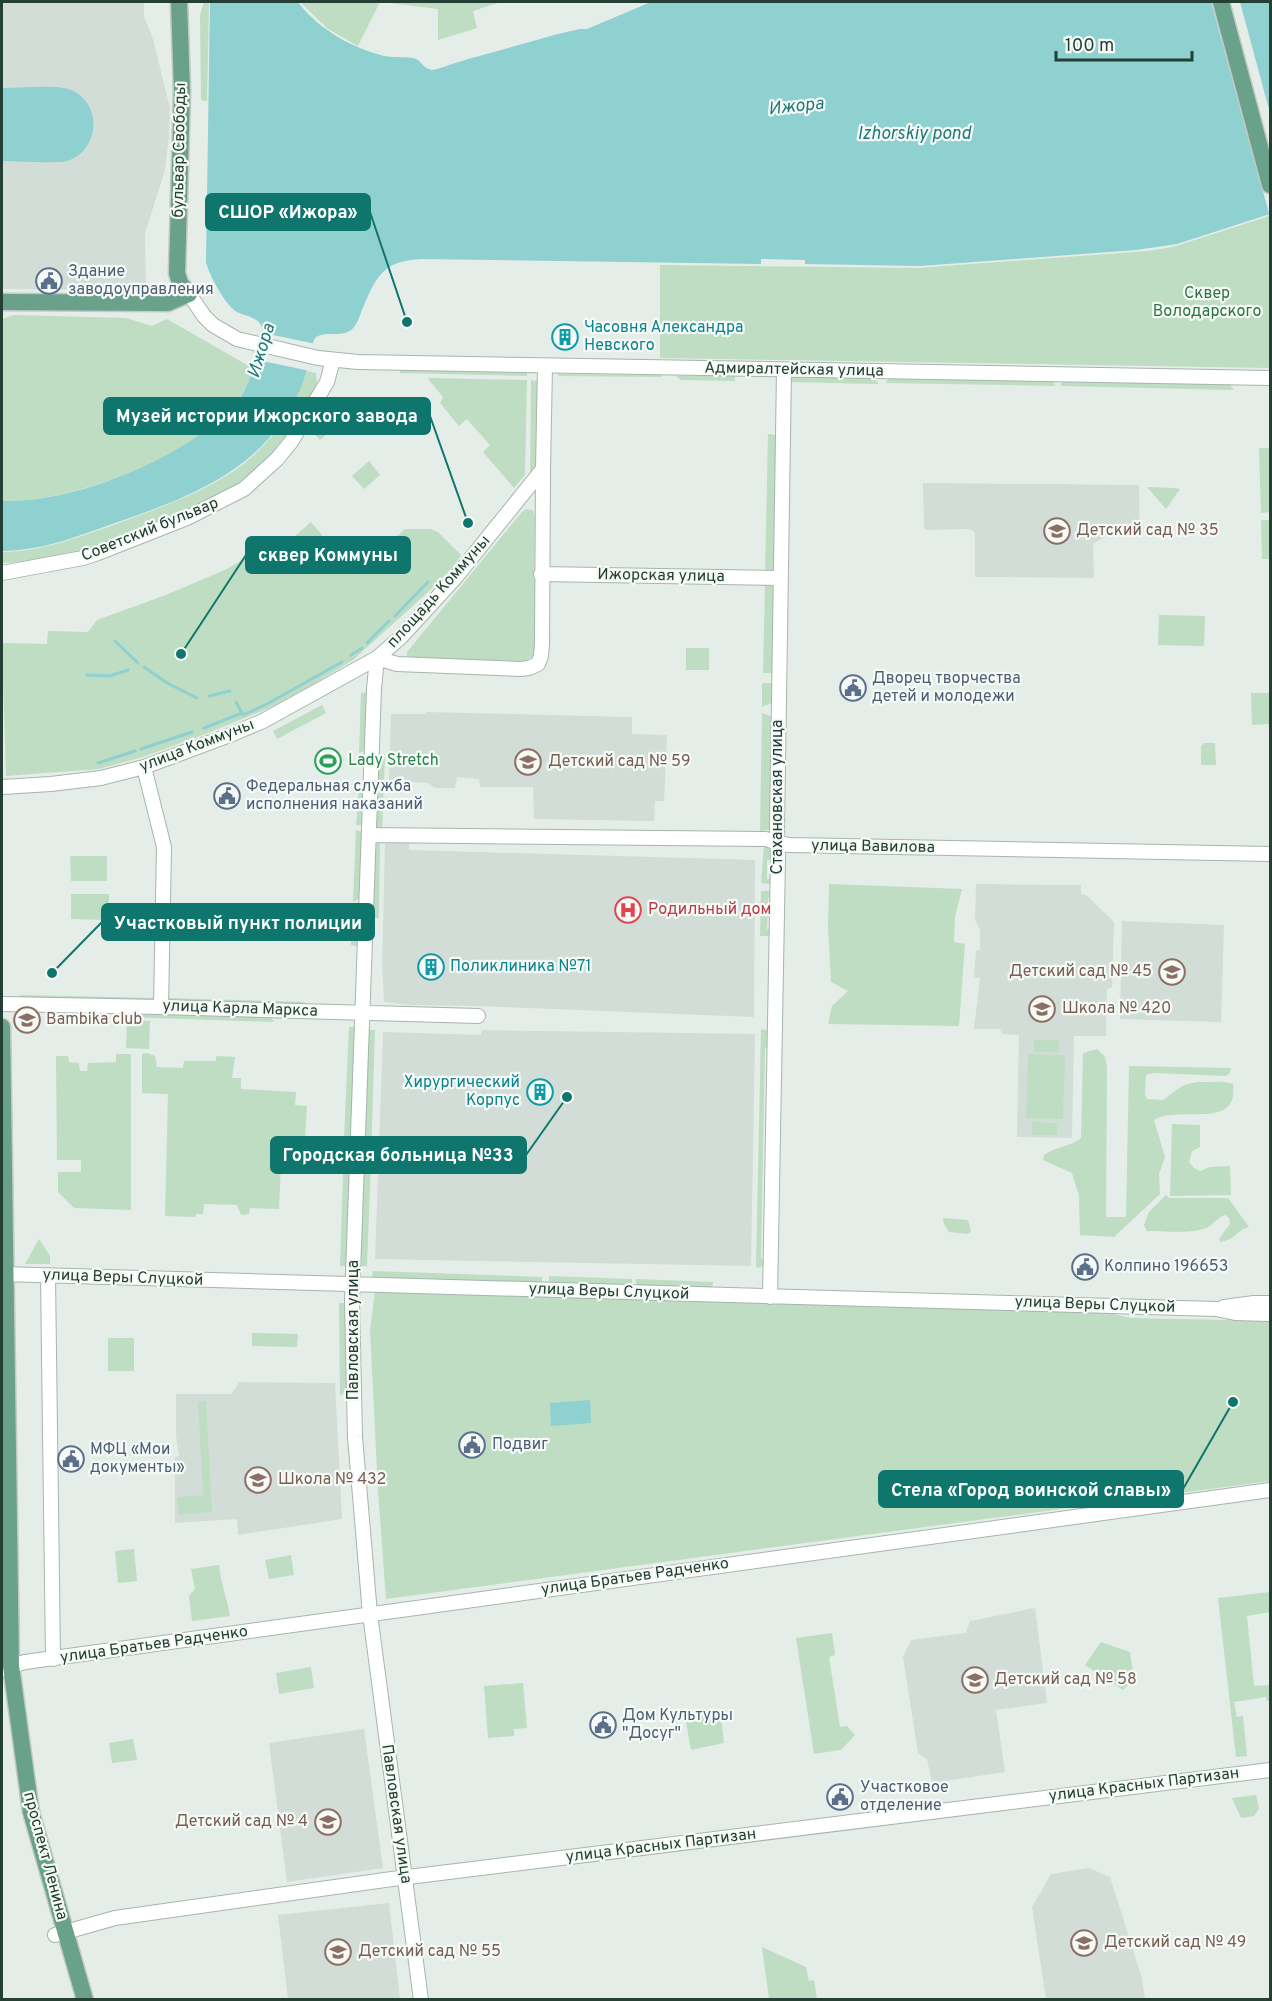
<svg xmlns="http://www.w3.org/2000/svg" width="1272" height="2001" font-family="Overpass,sans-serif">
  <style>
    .built { fill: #d3ddd7 }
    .green { fill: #beddc2 }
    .water { fill: #8fd0d0 }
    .pier { fill: #e4ede8 }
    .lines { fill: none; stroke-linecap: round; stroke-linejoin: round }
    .stream { stroke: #8fd0d0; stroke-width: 3 }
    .minor-casing { stroke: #a7b5ae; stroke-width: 16 }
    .major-casing { stroke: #c2c9c6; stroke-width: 19 }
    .minor { stroke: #fff; stroke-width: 14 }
    .major { stroke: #6aa18b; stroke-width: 16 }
    .labels { text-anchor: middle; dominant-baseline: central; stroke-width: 4.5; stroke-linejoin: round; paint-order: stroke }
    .street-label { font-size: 16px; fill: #243f33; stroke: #f5faf7 }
    .service-label { font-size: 16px; fill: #4e5e75; stroke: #f5faf7; text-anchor: start }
    .park-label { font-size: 16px; fill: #2f7440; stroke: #f5faf7 }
    .culture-label { font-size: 16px; fill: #0d838f; stroke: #f5faf7; text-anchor: start }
    .education-label { font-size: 16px; fill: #785e54; stroke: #f5faf7; text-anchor: start }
    .leisure-label { font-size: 16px; fill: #27864d; stroke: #f5faf7; text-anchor: start }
    .health-label { font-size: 16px; fill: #be3a42; stroke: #f5faf7; text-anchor: start }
    .water-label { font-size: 18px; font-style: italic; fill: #207879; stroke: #f5faf7 }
    .leader { fill: none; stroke: #0f766e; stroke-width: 2 }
    .callout-dot { fill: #0f766e; stroke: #f5faf7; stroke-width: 2 }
    .callout { fill: #0f766e; stroke: #0f766e; stroke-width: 2 }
    .callout-label { font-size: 18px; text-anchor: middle; font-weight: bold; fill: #fff }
  </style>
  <rect width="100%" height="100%" fill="#e4ede8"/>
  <!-- built -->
  <path class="built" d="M2,2H144V16L153,39L170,108L169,137L165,170L145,233L146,290L2,289Z
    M923,483L1139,485L1140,537L1106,536L1093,544L1094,578L975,577V532L969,529L926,530L924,528Z
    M426,712L632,717V734L667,735L664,801H655L654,821L534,819L533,787H480L479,779L457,777L455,788H435L428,783L389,781L391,714H426Z
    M385,842L409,843V850L755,860L754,1017L478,1006L410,1005L384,1002L382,965Z
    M976,884L1081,885V894L1086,895L1114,922L1112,987L1107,989L1106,1036H1074L1072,1138L1017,1137L1019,1035L1002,1034L1000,1029H974L980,978H975L974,975L976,951L980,950V930L975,920Z
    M1122,921L1224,925L1221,1022L1120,1019Z
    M482,1030L755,1034L751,1266L375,1259L383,1032L481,1035Z
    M239,1382L335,1383L342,1519L238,1535L237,1519L175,1523V1457L179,1456L176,1435V1394H232Z
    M1035,1608L1047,1703L996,1710L1005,1772L932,1783L927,1759L918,1753L903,1657L911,1640L966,1633L970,1621Z
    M364,1729L383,1868L287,1882L269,1743Z
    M1089,1868L1110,1877L1142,1978L1145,1999H1046L1032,1907L1051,1874Z
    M389,1903L400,1999H288L278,1915Z"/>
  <!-- green -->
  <path class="green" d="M204,2H209L207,101L201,100L200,15Z
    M300,2H380L358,46L328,29Z
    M383,2H500L473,11L477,28L438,40V9Z
    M1269,216L1270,368L660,358V265L918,268L1147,251L1173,247Z
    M14,315L126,318L152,326L167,319L254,369C247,385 240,400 228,412C181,461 68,503 2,501V319Z
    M400,370L527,373V376L400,373Z
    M307,371L316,373L317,383C299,423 273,457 239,484C229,492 214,497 203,503C143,532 68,562 2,563V552C41,552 79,537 116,524C160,508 220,487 254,455C279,432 297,403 307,371Z
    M558,374L662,375V377L558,376Z
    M676,376H735V381L681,380Z
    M792,377L874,378L879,384L787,382L789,378Z
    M429,378L527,380L525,475L514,488L483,452L490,445L467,419L459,426L440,403L443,397L428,379Z
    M888,379L1052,381L1056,386L886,383Z
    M531,380L537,381L538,383L537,455L535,466L530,475Z
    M1065,382L1229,384L1234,390L1061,386V383Z
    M334,397L338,398L350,412L320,440L310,429L328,399Z
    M768,434L778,435V570L765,575Z
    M1259,448H1270V512L1261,513Z
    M369,461L380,475L364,489L352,476Z
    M1147,487L1175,488L1180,489L1166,509Z
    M526,509L533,510L535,517L534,580L537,581L534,656L525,661L411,659L407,656V652L522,512Z
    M1261,520H1270V559H1262Z
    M311,522L352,571L360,570L405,529H430L438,532L461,555L452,568L426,594L353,660L307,688L269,708L208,733L143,757L99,769L6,776L2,643L47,644L48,631L88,632L97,620L166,595L227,569L274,541L286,544Z
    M765,585L774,586L773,673H763Z
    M1159,615L1205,616L1204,646L1158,645Z
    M686,648H709V670H686Z
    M762,683H773V702L762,707Z
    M369,692L366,750L359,753L361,693Z
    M1251,693H1270V724L1252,725Z
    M322,705L326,713L277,739L273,731Z
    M762,713L773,717L771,829L760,831Z
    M1204,743H1215L1216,765H1201V746Z
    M377,754H385L382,831L376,827Z
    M359,788L365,789L363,825H356Z
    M356,830L363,832L361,898L353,902Z
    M380,842L379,918H372L374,850L376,845Z
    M764,844L771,850L774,859L767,860V879H774L769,884L761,883Z
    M70,856H107V881H71Z
    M829,884L962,889L955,917L954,942L965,944L959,1026L828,1024L832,1006L848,991L831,982L828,926Z
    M761,891H769L773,895L768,898L767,929L773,931L768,936H760Z
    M71,894H109V920L71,919Z
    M354,910L361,913L360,947L351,945L352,911Z
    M20,995L157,998V1001L20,999Z
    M168,998L304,1002L302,1005L168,1001Z
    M128,1011L270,1017L274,1022L128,1017Z
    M127,1020L150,1021L149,1049L126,1048Z
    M349,1027H357L352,1138L344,1139Z
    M761,1029L770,1031V1045L765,1048L761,1258L765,1261V1265L758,1268L756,1266Z
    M367,1030H375L371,1158L363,1155Z
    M1034,1040H1059V1052H1034Z
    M1097,1049L1105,1057L1107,1067L1106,1217H1126L1129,1066L1231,1068L1230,1073L1226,1076L1153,1073L1146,1075L1145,1094L1147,1099L1163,1100C1180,1087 1186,1081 1208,1082C1217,1082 1224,1081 1233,1084C1239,1132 1179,1104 1154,1120L1165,1157L1159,1174L1160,1194L1114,1237L1080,1235L1079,1196L1072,1173L1043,1160L1044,1155C1055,1147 1075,1145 1081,1138L1083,1053Z
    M147,1053L155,1056L157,1067L183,1068L184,1061H216V1056L235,1057L232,1078H241V1089L296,1092L295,1105L307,1106L304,1153L301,1157L281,1165L279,1209L250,1208L249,1214L241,1215L237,1205L204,1204L203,1214H196L195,1217L165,1216L168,1094L142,1093V1054Z
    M116,1054H131V1210L74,1208L58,1192V1172H81V1160H57L56,1056H68L69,1062L79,1063L80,1071H87L88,1063L116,1062Z
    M1028,1054L1065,1055L1063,1119L1026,1118Z
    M1032,1122L1057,1123V1135H1032Z
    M1172,1124L1200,1125V1147L1192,1151L1189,1162L1194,1168L1200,1171L1210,1167L1230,1166L1231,1195L1170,1196Z
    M344,1144L352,1147L348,1266H340Z
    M366,1162H371L367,1266H358L363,1164Z
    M1166,1195L1169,1198H1228L1249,1227C1235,1231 1237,1239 1220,1242L1219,1239L1230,1224L1229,1218L1225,1215C1217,1217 1214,1225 1206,1228C1193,1234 1162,1231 1147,1231L1144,1225L1149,1212Z
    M943,1218L968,1220L971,1231L968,1234L949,1232L944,1224Z
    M39,1239L50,1256V1264H25Z
    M373,1271L542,1277V1283L372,1278Z
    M549,1276L632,1279V1286L549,1284Z
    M636,1279L713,1282L712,1288L636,1286Z
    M375,1291L1109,1313L1131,1318L1270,1321V1481L386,1599L378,1491L370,1330Z
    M339,1303H347V1393L340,1395Z
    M252,1333L298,1334L297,1347L252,1346Z
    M108,1338H134V1371H108Z
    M206,1401L212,1512L179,1515L177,1497L203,1495L198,1402Z
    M134,1549L137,1581L118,1583L115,1551Z
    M291,1555L294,1575L269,1579L265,1560Z
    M219,1565C221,1584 227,1598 230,1616L192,1621L189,1596L195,1589L191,1569Z
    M1270,1592V1612L1247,1616L1254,1686L1270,1685V1701H1267L1266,1697L1234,1702L1237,1717L1243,1716L1247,1756L1236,1757L1218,1598Z
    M832,1633L835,1655L829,1657L840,1727L847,1726L855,1735L841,1750L814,1754L796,1638Z
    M1101,1642L1130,1652L1134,1679L1123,1690L1085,1665Z
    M311,1667L314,1688L279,1694L276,1673Z
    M523,1683L527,1728L514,1729V1736L488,1738L484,1686Z
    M720,1710L724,1743L691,1750L685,1716Z
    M133,1739L137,1760L112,1763L109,1743Z
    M1256,1795L1259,1809L1254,1816L1241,1818L1232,1798Z
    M762,1947L806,1967L809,1981L814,1980L817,1999H769Z"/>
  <!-- water -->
  <path class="water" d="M210,2H298C318,29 352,48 384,56C394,58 407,56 416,59C422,62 424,69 432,70C437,70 465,59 476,57L558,34L580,29H587L651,2H1270V214L1177,244L1136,250L920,266L805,264V260L761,259V264L421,259C382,261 376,277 362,310C360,315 358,322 354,327C344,340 326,329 315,338C310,348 309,362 306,373C301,392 290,410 279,426C239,480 173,503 112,524C76,537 40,551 2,551V501C73,503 173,462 226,414C242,400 251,379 256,359C258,350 264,337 262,328C259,315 241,317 233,309C223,300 209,275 206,262Z
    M2,88C16,88 60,84 71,90C82,94 91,105 93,118C96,136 85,156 67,161C54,164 17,161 2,161Z
    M590,1400L591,1423L551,1426L550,1403Z"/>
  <!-- pier -->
  <path class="pier" d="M1211,2H1240L1270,113V217Z
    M259,332L316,344L310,371L253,359Z"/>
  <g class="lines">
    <!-- stream -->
    <path class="stream" d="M395,616L428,582
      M115,641L138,663
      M367,643L389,621
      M351,655L362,648
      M144,667L167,683L197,698
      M87,675L110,676L128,670
      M209,696L230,691
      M236,702L243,715L267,704L342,662
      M204,728L242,713
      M141,749L192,732
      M98,763L135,751"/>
    <!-- minor casing -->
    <g class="minor-casing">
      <path id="minor" d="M189,294L204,316L213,325L237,339L318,358L358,362L1270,378
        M2,573L83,558L98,553L187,518L244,489L277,459L291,442L327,382L333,360
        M541,574L781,578
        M377,658L374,689L352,1301L355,1437L370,1614L421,2000
        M377,658L397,664L520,669L529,668L538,664L541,656L542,644L543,469
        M144,767L164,847L161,1007
        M2,787L51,784L101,778L144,767L230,735L263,721L377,658L401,637L455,578L543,469L545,366
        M369,835L766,839L777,843L789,845L1270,854
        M2,1004L161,1007L478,1016
        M2,1274L1216,1309L1235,1313L1270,1314
        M48,1276L53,1659
        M770,1297L778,858L777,830L784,370
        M1224,1307L1254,1303H1270
        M2,1669L25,1662L1270,1490
        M55,1935L115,1918L392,1879L1270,1770"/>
    </g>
    <!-- major casing -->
    <g class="major-casing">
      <path id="major" d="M179,2L182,91L177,273L180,283L189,294
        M1221,2L1270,185
        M2,302L168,303L189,294
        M2,1027L11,1666L31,1812L85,2000"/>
    </g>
    <!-- minor -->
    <use href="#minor" class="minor"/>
    <!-- major -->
    <use href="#major" class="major"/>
  </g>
  <!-- icons -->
  <defs>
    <g id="civic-ring" transform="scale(1.35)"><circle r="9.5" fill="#f5faf7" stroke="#5c6f8a" stroke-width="1.5"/><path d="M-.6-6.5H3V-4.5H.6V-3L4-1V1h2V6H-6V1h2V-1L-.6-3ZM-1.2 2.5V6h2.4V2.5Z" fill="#5c6f8a"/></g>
    <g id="building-ring" transform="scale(1.35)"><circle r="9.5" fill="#f5faf7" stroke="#0f9aa8" stroke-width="1.5"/><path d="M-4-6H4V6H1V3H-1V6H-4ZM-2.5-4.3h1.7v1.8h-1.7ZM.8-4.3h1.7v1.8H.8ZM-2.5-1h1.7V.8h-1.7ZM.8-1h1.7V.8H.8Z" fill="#0f9aa8"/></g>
    <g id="school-ring" transform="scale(1.35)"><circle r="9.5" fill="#f5faf7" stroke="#8d6e63" stroke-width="1.5"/><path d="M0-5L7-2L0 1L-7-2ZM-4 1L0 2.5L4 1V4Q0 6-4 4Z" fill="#8d6e63"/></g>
    <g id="stadium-ring" transform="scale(1.35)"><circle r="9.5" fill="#f5faf7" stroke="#2e9e5b" stroke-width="1.5"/><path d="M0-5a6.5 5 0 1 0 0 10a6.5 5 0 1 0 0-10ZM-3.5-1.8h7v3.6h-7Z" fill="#2e9e5b"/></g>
    <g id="hospital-ring" transform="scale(1.35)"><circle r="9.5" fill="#f5faf7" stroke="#e0444e" stroke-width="1.5"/><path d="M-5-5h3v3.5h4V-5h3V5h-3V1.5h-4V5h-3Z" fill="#e0444e"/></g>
  </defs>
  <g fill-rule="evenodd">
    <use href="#civic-ring" x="49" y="281"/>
    <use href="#building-ring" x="565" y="337"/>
    <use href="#school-ring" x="1057" y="531"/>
    <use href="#civic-ring" x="853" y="688"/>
    <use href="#stadium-ring" x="328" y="761"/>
    <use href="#school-ring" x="528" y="762"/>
    <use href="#civic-ring" x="227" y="796"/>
    <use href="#hospital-ring" x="628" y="910"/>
    <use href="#building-ring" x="431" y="967"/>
    <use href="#school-ring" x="1172" y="972"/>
    <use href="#school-ring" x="1042" y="1009"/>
    <use href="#school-ring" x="27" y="1020"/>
    <use href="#building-ring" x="540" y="1092"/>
    <use href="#civic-ring" x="1085" y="1267"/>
    <use href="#civic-ring" x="472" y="1445"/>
    <use href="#civic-ring" x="71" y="1459"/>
    <use href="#school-ring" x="258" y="1480"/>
    <use href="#school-ring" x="975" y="1680"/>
    <use href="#civic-ring" x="603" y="1725"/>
    <use href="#civic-ring" x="840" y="1797"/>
    <use href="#school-ring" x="328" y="1822"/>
    <use href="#school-ring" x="1084" y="1943"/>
    <use href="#school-ring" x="338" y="1952"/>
  </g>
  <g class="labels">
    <!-- street labels -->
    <g class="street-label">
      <text transform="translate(180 150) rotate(-89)">бульвар Свободы</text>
      <text transform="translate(794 370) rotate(1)">Адмиралтейская улица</text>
      <text transform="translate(150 530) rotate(-22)">Советский бульвар</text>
      <text transform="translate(661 576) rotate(1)">Ижорская улица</text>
      <text transform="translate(439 592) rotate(-48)">площадь Коммуны</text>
      <text transform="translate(197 746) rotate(-21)">улица Коммуны</text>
      <text transform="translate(778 797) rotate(-90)">Стахановская улица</text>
      <text transform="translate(873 847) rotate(1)">улица Вавилова</text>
      <text transform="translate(240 1009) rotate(2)">улица Карла Маркса</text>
      <text transform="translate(123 1278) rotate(2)">улица Веры Слуцкой</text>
      <text transform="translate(609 1292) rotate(2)">улица Веры Слуцкой</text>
      <text transform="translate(1095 1305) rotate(2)">улица Веры Слуцкой</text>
      <text transform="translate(354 1330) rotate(-90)">Павловская улица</text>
      <text transform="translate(635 1577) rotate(-8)">улица Братьев Радченко</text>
      <text transform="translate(154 1645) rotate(-8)">улица Братьев Радченко</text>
      <text transform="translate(1144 1785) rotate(-7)">улица Красных Партизан</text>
      <text transform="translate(396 1814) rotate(82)">Павловская улица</text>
      <text transform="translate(661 1846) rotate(-7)">улица Красных Партизан</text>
      <text transform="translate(45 1856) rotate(75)">проспект Ленина</text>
    </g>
    <!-- service labels -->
    <g class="service-label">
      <text x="68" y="272">Здание<tspan x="68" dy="18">заводоуправления</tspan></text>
      <text x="872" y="679">Дворец творчества<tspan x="872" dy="18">детей и молодежи</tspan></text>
      <text x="246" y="787">Федеральная служба<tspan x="246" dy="18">исполнения наказаний</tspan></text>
      <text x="1104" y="1267">Колпино 196653</text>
      <text x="492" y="1445">Подвиг</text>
      <text x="90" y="1450">МФЦ «Мои<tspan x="90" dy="18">документы»</tspan></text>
      <text x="622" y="1716">Дом Культуры<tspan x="622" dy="18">"Досуг"</tspan></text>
      <text x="860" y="1788">Участковое<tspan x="860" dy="18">отделение</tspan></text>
    </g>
    <!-- park labels -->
    <g class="park-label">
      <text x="1207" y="294">Сквер<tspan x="1207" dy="18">Володарского</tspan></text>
    </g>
    <!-- culture labels -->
    <g class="culture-label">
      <text x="584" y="328">Часовня Александра<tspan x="584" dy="18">Невского</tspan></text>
      <text x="450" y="967">Поликлиника №71</text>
      <text x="520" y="1083" text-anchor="end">Хирургический<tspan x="520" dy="18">Корпус</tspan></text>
    </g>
    <!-- education labels -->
    <g class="education-label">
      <text x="1076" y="531">Детский сад № 35</text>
      <text x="548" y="762">Детский сад № 59</text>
      <text x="1152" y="972" text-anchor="end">Детский сад № 45</text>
      <text x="1062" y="1009">Школа № 420</text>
      <text x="46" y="1020">Bambika club</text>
      <text x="278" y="1480">Школа № 432</text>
      <text x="994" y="1680">Детский сад № 58</text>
      <text x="308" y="1822" text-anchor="end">Детский сад № 4</text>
      <text x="1104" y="1943">Детский сад № 49</text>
      <text x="358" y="1952">Детский сад № 55</text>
    </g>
    <!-- leisure labels -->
    <g class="leisure-label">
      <text x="348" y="761">Lady Stretch</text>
    </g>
    <!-- health labels -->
    <g class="health-label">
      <text x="648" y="910">Родильный дом</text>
    </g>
    <!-- water labels -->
    <g class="water-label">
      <text transform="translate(796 107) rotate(-6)">Ижора</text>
      <text x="914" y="134">Izhorskiy pond</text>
      <text transform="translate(262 351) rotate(-73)">Ижора</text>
    </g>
  </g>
  <!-- callouts -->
  <path class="leader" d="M407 322L370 212M468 523L430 416M181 654L246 555M52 973L102 922M567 1097L526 1155M1233 1402L1183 1489"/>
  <g class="callout-dot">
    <circle cx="407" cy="322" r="6"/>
    <circle cx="468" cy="523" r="6"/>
    <circle cx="181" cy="654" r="6"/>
    <circle cx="52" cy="973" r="6"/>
    <circle cx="567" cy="1097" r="6"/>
    <circle cx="1233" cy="1402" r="6"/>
  </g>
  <g class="callout">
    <rect x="206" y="194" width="164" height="36" rx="6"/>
    <rect x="104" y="398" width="326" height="36" rx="6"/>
    <rect x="246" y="537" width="164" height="36" rx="6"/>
    <rect x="102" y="904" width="272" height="36" rx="6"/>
    <rect x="271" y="1137" width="255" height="36" rx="6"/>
    <rect x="879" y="1471" width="304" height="36" rx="6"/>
  </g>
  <g class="callout-label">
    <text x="288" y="218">СШОР «Ижора»</text>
    <text x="267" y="422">Музей истории Ижорского завода</text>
    <text x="328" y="561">сквер Коммуны</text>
    <text x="238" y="929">Участковый пункт полиции</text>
    <text x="398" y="1161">Городская больница №33</text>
    <text x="1031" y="1496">Стела «Город воинской славы»</text>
  </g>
  <!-- border -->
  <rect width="1272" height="2001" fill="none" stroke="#243f33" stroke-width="6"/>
  <!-- scale -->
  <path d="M1056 51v9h136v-9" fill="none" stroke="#243f33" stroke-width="3"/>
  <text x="1065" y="51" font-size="18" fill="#243f33" stroke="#f5faf7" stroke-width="4.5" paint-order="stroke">100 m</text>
</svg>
